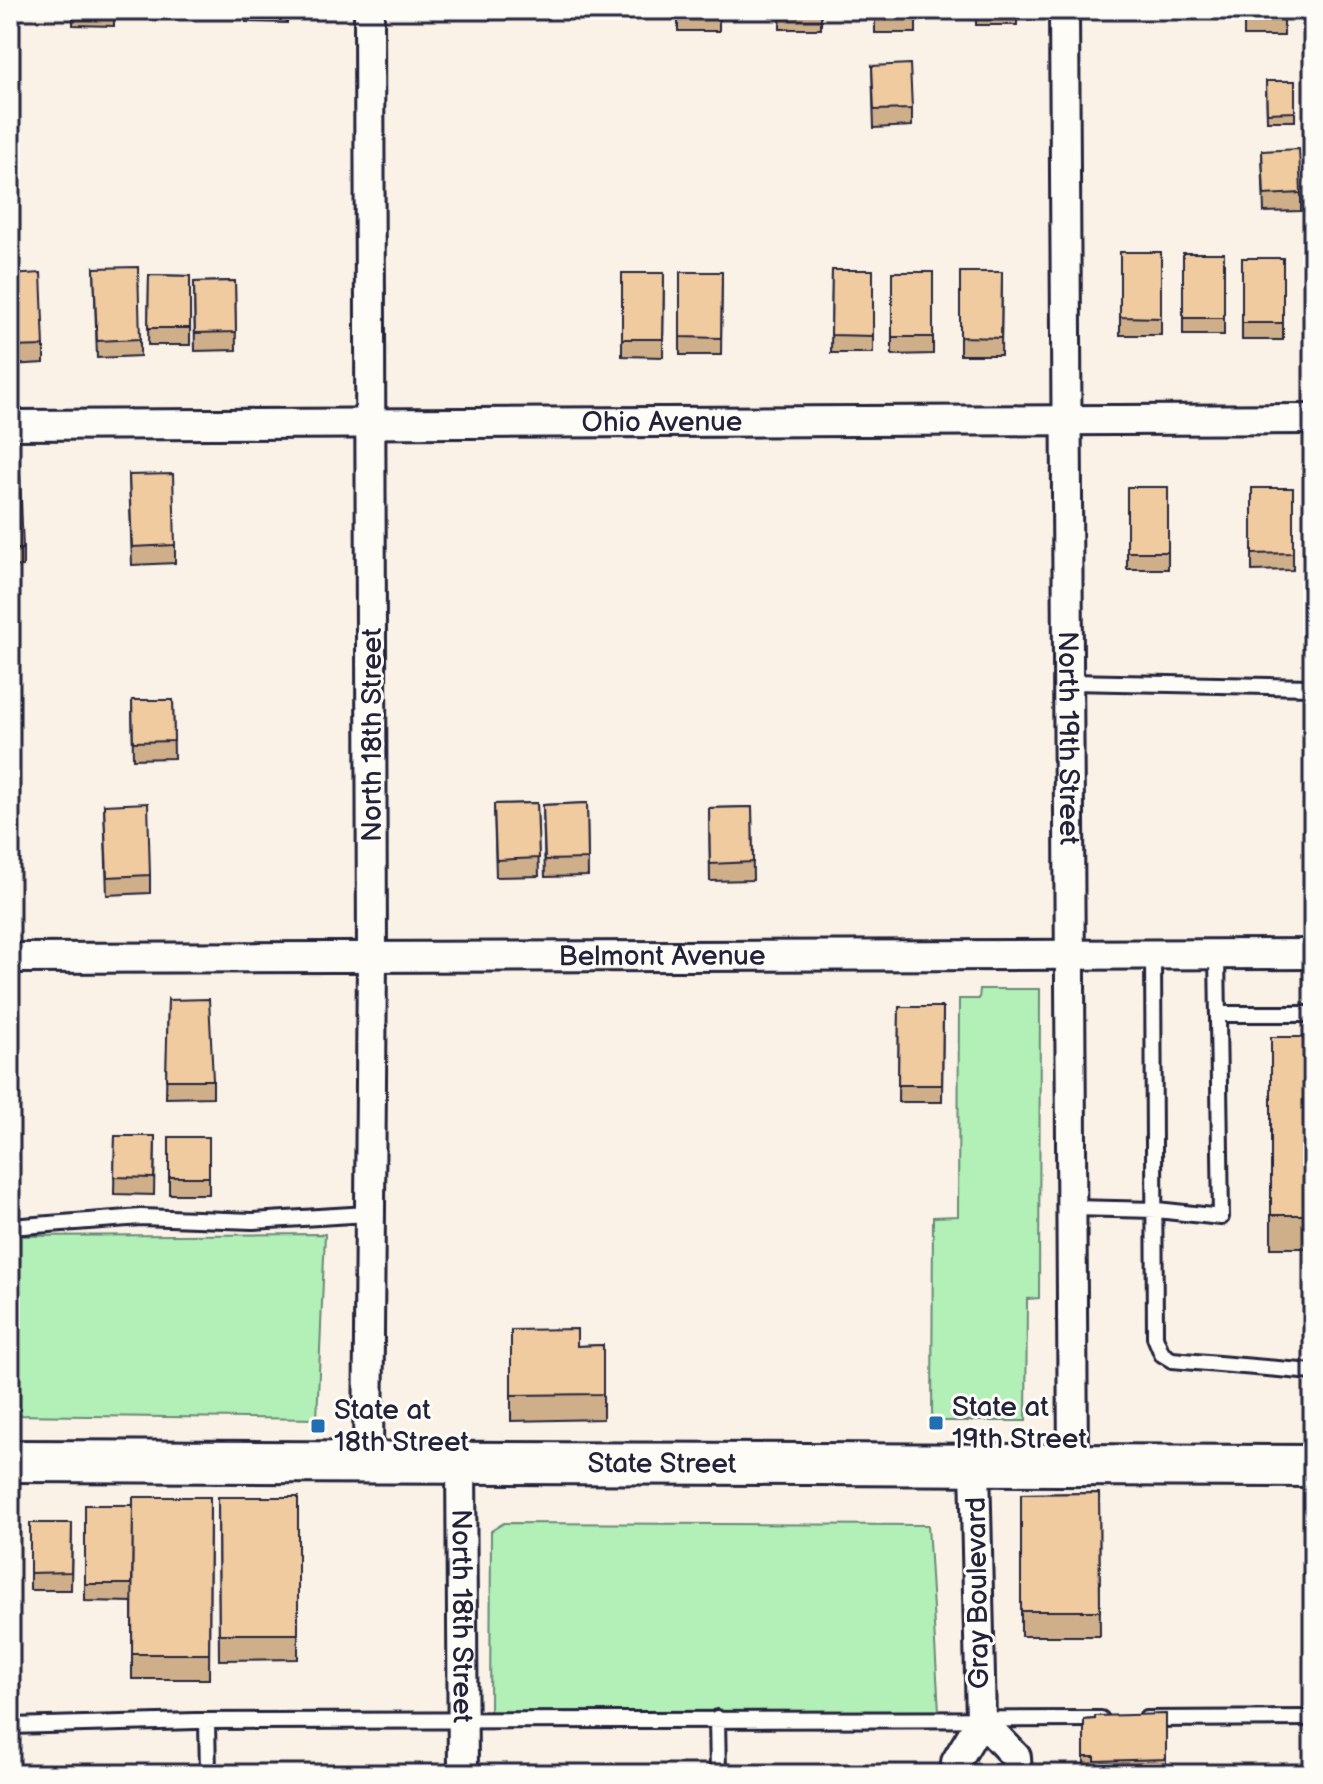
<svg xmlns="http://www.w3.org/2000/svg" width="1323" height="1784" font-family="'Balsamiq Sans',sans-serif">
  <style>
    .green { fill: #b2f0b7; stroke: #6a8979; stroke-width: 2 }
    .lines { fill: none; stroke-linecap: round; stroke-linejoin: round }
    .service-casing { stroke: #22223b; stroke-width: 20 }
    .minor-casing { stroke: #22223b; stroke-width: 34 }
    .secondary-casing { stroke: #22223b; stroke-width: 46 }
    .service { stroke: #fdfcf7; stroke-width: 14 }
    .minor { stroke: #fdfcf7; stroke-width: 28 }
    .secondary { stroke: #fdfcf7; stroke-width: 40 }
    .wall { fill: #ceaf8a; stroke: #22223b; stroke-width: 2 }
    .building { fill: #f0cba0; stroke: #22223b; stroke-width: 2 }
    .poi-dot { fill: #1f6fb2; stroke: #fdfcf7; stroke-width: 3 }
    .labels { text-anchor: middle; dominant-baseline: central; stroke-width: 6; stroke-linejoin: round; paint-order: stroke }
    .street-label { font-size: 28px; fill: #22223b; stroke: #fdfcf7 }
    .poi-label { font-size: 28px; fill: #22223b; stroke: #fdfcf7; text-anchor: start }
  </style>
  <rect width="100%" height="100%" fill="#faf2e6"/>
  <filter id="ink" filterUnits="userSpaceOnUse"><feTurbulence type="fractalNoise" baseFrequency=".0125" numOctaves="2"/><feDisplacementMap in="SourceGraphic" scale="16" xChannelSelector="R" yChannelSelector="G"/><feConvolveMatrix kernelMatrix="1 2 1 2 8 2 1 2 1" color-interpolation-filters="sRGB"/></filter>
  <g filter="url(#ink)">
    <!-- green -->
    <path class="green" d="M980,989H1040L1039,1298L1027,1299L1026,1421H932L933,1217L958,1216L959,999H979Z
      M325,1234L317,1419L10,1415V1236Z
      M504,1523L928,1525L939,1711L490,1712L491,1531Z"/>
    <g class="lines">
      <!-- service casing -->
      <g class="service-casing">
        <path id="service" d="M1069,682L1313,687
          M1153,955L1155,1337L1162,1354L1172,1360L1313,1372
          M1218,1014H1313
          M1072,1208L1157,1210L1221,1217L1217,954
          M10,1227L141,1217L253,1221L368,1214
          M717,1718L718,1774
          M1146,1719L1313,1718
          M207,1721L208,1774
          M10,1726L196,1721L1101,1719"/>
      </g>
      <!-- minor casing -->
      <g class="minor-casing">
        <g id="minor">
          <path id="s1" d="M1064,10L1073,1464"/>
          <path id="s2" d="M10,425L1313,419"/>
          <path id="s3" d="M10,958L1313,954"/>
          <path d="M368,1460L372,957L369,10"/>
          <path id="s4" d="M461,1460L463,1774"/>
          <path d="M981,1720L1016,1757L1017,1774"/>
          <path d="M956,1774V1762L981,1720L975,1466"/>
        </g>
      </g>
      <!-- secondary casing -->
      <g class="secondary-casing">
        <g id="secondary">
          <path id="s5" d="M10,1461L1313,1466"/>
        </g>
      </g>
      <!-- service -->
      <use href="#service" class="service"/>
      <!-- minor -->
      <use href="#minor" class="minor"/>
      <!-- secondary -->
      <use href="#secondary" class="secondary"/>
    </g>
    <!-- wall -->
    <path class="wall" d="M73,10H114V26L73,25Z
      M246,10H287V23L246,22Z
      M678,10H719V31H678Z
      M780,10H821V29H780Z
      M875,10H916V33H875Z
      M976,10H1017V25H976Z
      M1244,10H1284V36H1244Z
      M1306,10H1313V35H1307Z
      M872,66L912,109V126L874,128Z
      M1266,81H1295V121H1267Z
      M1308,105H1313V129H1307Z
      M1262,151L1301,193V211L1264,212Z
      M1120,252H1161V335H1120Z
      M1183,253H1224V335H1183Z
      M1242,258H1283V340H1242Z
      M94,268L140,339V356L97,358Z
      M832,270H873V353H831Z
      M680,272H722L721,355H680Z
      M892,272H933V354L892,355Z
      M960,272H1002L1001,355H960Z
      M622,273H664L663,357L622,356Z
      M10,275L44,346V363L10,365Z
      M149,275L190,276V345H148Z
      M235,281L236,350L195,351L194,282Z
      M129,475L175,545V563L132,565Z
      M10,477L23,549V566L10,567Z
      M1127,487H1168V569H1127Z
      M1252,488H1293V570L1252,571Z
      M132,700H173L174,758L133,759Z
      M537,803L539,876L496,877L494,804Z
      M587,803L588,876L545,877L543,805Z
      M104,805L150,875V893L107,895Z
      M752,807L753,880L710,881L709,808Z
      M168,1000L213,1080V1097L166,1098Z
      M899,1007H943L942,1102H898Z
      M1271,1037H1313V1248H1271Z
      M115,1136H155L154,1195L114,1194Z
      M169,1137H209V1194H169Z
      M511,1330L577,1346L603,1345V1419L511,1421Z
      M1099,1493L1100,1636H1021V1494Z
      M210,1497L209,1679H132V1602L85,1601V1505H133Z
      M218,1497H298V1659L219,1660Z
      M30,1523H72L71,1590H30Z
      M1166,1714V1774H1084V1720Z"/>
    <!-- building -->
    <path class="building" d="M678,10H719V14H678Z
      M780,10H821V12H780Z
      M875,10H916V16H875Z
      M1244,10H1284V19H1244Z
      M1306,10H1313V18H1307Z
      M910,64L912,109L874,110L872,66Z
      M1266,81H1295V112L1267,113Z
      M1308,105H1313V120H1307Z
      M1299,149L1301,193L1264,195L1262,151Z
      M1120,252H1161V318L1120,317Z
      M1183,253H1224V318H1183Z
      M1242,258H1283V323H1242Z
      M138,267L140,339L97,341L94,268Z
      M832,270H873V336L831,335Z
      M680,272H722L721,338L680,337Z
      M892,272H933V337H892Z
      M960,272H1002L1001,338L960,337Z
      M41,273L44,346L10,347V275Z
      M622,273H664L663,339H622Z
      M149,275L190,276V328H148Z
      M235,281L236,332L195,333L194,282Z
      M173,474L175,545L132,547L129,475Z
      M10,477H20L23,549H10Z
      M1127,487H1168V552H1127Z
      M1252,488H1293V553L1252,554Z
      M132,700H173L174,741L133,742Z
      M148,803L150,875L107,877L104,805Z
      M537,803L539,858L496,860L494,804Z
      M587,803L588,859L545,860L543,805Z
      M752,807L753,862L710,864L709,808Z
      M209,999L213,1080H166L168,1000Z
      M899,1007H943L942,1085H898Z
      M1271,1037H1313V1215H1271Z
      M115,1136H155L154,1178L114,1177Z
      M169,1137H209V1177H169Z
      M577,1329V1346L603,1345V1394L511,1395V1330Z
      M1099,1493L1100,1611H1021V1494Z
      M133,1497H210L209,1654H132Z
      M218,1497H298V1634H219Z
      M85,1505H133L132,1584H85Z
      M30,1523H72L71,1572L30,1573Z
      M1166,1714V1759L1095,1761V1757H1084V1720L1095,1719V1716Z
      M1164,1770V1774H1096V1771Z"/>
  </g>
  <!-- markers -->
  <g class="poi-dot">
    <rect x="928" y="1415" width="16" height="16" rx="4"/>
    <rect x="310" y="1418" width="16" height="16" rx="4"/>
  </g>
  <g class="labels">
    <!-- street labels -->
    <g class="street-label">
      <text stroke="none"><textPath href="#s2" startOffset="652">Ohio Avenue</textPath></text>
      <text transform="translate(372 735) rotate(-90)">North 18th Street</text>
      <text stroke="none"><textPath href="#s1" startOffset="728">North 19th Street</textPath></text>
      <text stroke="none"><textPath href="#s3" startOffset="652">Belmont Avenue</textPath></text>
      <text stroke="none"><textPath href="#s5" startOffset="652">State Street</textPath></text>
      <text transform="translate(978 1593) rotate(-91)">Gray Boulevard</text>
      <text stroke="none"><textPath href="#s4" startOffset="156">North 18th Street</textPath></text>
    </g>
    <!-- poi labels -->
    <g class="poi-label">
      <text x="952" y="1407">State at<tspan x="952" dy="32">19th Street</tspan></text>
      <text x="334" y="1410">State at<tspan x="334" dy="32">18th Street</tspan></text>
    </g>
  </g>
  <!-- margin -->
  <rect width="1323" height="1784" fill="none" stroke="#fdfcf7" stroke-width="40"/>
  <rect x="20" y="20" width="1283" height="1744" fill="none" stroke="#22223b" stroke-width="3" filter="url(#ink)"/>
</svg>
